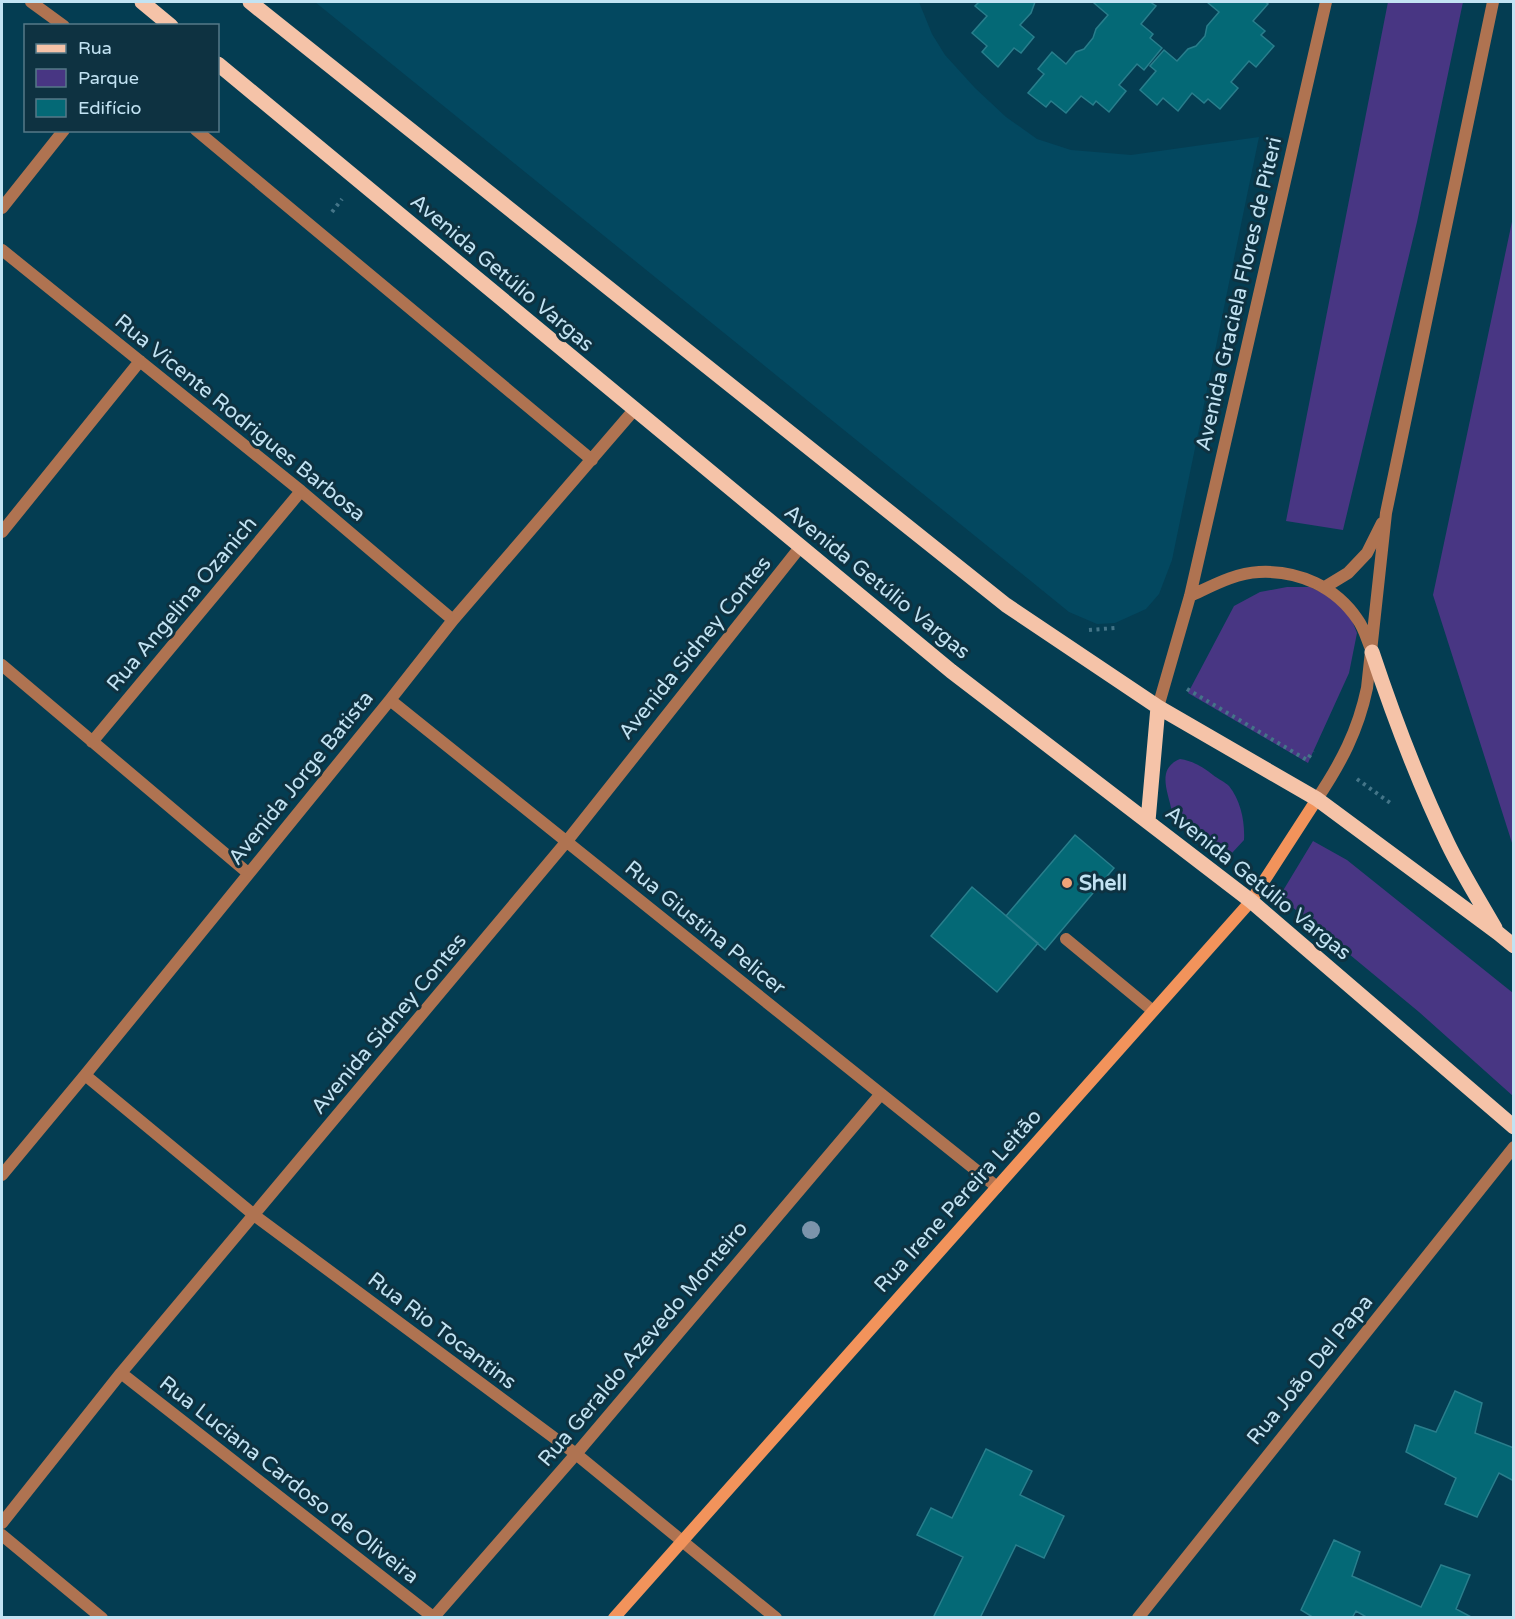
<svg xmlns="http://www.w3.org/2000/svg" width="1515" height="1619" font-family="'Varela Round',sans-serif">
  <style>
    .built { fill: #034860 }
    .green { fill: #483683 }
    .building { fill: #046976; stroke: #297e8c; stroke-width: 1.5 }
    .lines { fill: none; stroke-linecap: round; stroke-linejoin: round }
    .path { stroke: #447588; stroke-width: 4; stroke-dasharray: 3 4.5; stroke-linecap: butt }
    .lane { stroke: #af7351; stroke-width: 12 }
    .street { stroke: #af7351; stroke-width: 12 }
    .secondary { stroke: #f2935b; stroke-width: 12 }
    .primary { stroke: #f5c3a8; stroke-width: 15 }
    .tree { fill: #7b94ab }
    .poi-dot { fill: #efa378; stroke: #0e3241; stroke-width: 2 }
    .labels { text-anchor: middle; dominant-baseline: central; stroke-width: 6; stroke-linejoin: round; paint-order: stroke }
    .street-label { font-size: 21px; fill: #c2e3f3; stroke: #0e3241 }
    .poi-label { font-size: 21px; font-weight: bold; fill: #c2e3f3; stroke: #0e3241; text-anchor: start }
  </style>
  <rect width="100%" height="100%" fill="#043d52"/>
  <!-- built -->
  <path class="built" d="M315,2H919L932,34L945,55L975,88L1006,117L1037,139L1071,150L1131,155L1259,137L1172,560L1159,594L1146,609L1115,623L1097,624L1069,612Z"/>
  <!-- green -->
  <path class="green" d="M1388,2H1463L1417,222L1343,530L1286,521Z
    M1513,217V846L1433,595Z
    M1287,587H1310L1333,598L1349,613L1357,633L1349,673L1308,763L1188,693L1234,606L1260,592Z
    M1180,759C1193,761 1203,767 1213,775C1218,779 1225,782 1229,786C1241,801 1245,822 1244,840L1232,853H1224L1172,812C1168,791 1156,769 1180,759Z
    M1313,841L1347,860L1513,993V1096L1419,1012L1291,906L1281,894Z"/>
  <!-- building -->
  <path class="building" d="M979,2H1035L1031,13L1020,25L1034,37L1021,53L1014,48L998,67L982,52L987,46L972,33L987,16L975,6Z
    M1095,2H1150L1156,6L1141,24L1153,34L1150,38L1162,48L1144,70L1137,64L1119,85L1126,91L1109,112L1096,101L1093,105L1081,96L1066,113L1051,101L1046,107L1028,93L1044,74L1038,69L1052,52L1066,64L1076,52L1084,49L1093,38L1096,29L1108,15L1094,3Z
    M1207,2H1265L1268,4L1253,21L1265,31L1261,35L1274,46L1256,67L1249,61L1231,82L1238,88L1220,109L1208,99L1204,103L1192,93L1178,111L1163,98L1157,105L1140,90L1156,71L1150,66L1164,50L1177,61L1188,49L1196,46L1205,36L1207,26L1219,12Z
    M1075,835L1114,868L1045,950L1006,916Z
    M972,887L1038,943L997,992L931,936Z
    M1455,1391L1482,1403L1475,1433L1514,1448V1481L1499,1473L1477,1517L1445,1504L1456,1478L1406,1452L1415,1425L1436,1432Z
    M986,1449L1032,1471L1020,1495L1064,1516L1044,1558L1016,1545L981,1616L985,1618H933L963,1557L917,1535L931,1508L952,1518Z
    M1334,1540L1360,1552L1352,1576L1421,1607L1441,1565L1470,1575L1456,1609L1473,1618H1368L1356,1611L1352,1618H1314L1301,1610Z"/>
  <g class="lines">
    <!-- path -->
    <path class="path" d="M332,212L342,199
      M1089,630L1115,628
      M1187,689L1307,760L1313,751
      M1357,779L1393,805"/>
    <!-- lane -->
    <path class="lane" d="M1066,939L1153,1011"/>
    <!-- street -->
    <path class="street" d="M31,2L64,26
      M196,130L592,460
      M2,208L64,130
      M2,250L301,491L453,620
      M2,532L140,361
      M1325,587L1348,573L1367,553L1382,523
      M1190,596C1212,586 1235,573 1259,572C1299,570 1336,587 1358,620C1364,628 1367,640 1371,649
      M2,665L248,873
      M390,700L997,1187
      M1158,707L1190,596L1326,2
      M92,742L301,491
      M1317,799C1341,763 1358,731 1367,688L1386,513L1493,2
      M85,1075L254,1215L576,1454L776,1618
      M2,1175L85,1075L390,700L453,620L634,410
      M121,1373L433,1617
      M2,1523L121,1373L567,841L801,546
      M2,1535L102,1618
      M433,1618L576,1454L880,1095
      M1138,1618L1514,1147"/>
    <!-- secondary -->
    <path class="secondary" d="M614,1618L1251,901L1317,799"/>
    <!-- primary -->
    <path class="primary" d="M142,2L171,26
      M250,2L1006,605L1158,707L1317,799L1498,933L1514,946
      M218,64L951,671L1251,901L1514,1127
      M1372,652C1394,718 1418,782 1448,844C1462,873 1479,900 1495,928
      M1148,821L1158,707"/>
  </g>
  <!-- trees -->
  <circle class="tree" cx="811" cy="1230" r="9"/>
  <!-- markers -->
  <circle class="poi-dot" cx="1067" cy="883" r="6"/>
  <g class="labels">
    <!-- street labels -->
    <g class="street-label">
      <text transform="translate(502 273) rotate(40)">Avenida Getúlio Vargas</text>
      <text transform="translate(1239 294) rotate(-77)">Avenida Graciela Flores de Piteri</text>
      <text transform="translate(240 418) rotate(39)">Rua Vicente Rodrigues Barbosa</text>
      <text transform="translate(877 582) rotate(39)">Avenida Getúlio Vargas</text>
      <text transform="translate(182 604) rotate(-50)">Rua Angelina Ozanich</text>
      <text transform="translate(695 648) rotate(-51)">Avenida Sidney Contes</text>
      <text transform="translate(301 778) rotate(-51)">Avenida Jorge Batista</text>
      <text transform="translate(1258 883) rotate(39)">Avenida Getúlio Vargas</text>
      <text transform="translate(705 928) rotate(39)">Rua Giustina Pelicer</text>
      <text transform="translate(389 1024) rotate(-50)">Avenida Sidney Contes</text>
      <text transform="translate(958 1201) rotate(-48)">Rua Irene Pereira Leitão</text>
      <text transform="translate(442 1331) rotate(37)">Rua Rio Tocantins</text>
      <text transform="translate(643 1344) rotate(-50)">Rua Geraldo Azevedo Monteiro</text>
      <text transform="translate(1310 1370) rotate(-51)">Rua João Del Papa</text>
      <text transform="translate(289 1480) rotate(38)">Rua Luciana Cardoso de Oliveira</text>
    </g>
    <!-- poi labels -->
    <g class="poi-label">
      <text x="1079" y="883">Shell</text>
    </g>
  </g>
  <!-- border -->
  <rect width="1515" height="1619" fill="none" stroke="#c2e3f3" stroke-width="6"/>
  <!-- legend -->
  <rect x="24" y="24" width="195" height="108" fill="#0e3241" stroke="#567988" stroke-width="1.5"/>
  <rect x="36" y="44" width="30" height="9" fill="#f5c3a8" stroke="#567988" stroke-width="1.5"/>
  <text x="78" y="54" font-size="18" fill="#c2e3f3">Rua</text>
  <rect x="36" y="69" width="30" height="18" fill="#483683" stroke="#567988" stroke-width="1.5"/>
  <text x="78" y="84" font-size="18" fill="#c2e3f3">Parque</text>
  <rect x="36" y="99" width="30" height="18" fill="#046976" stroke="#567988" stroke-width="1.5"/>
  <text x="78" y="114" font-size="18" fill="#c2e3f3">Edifício</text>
</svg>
